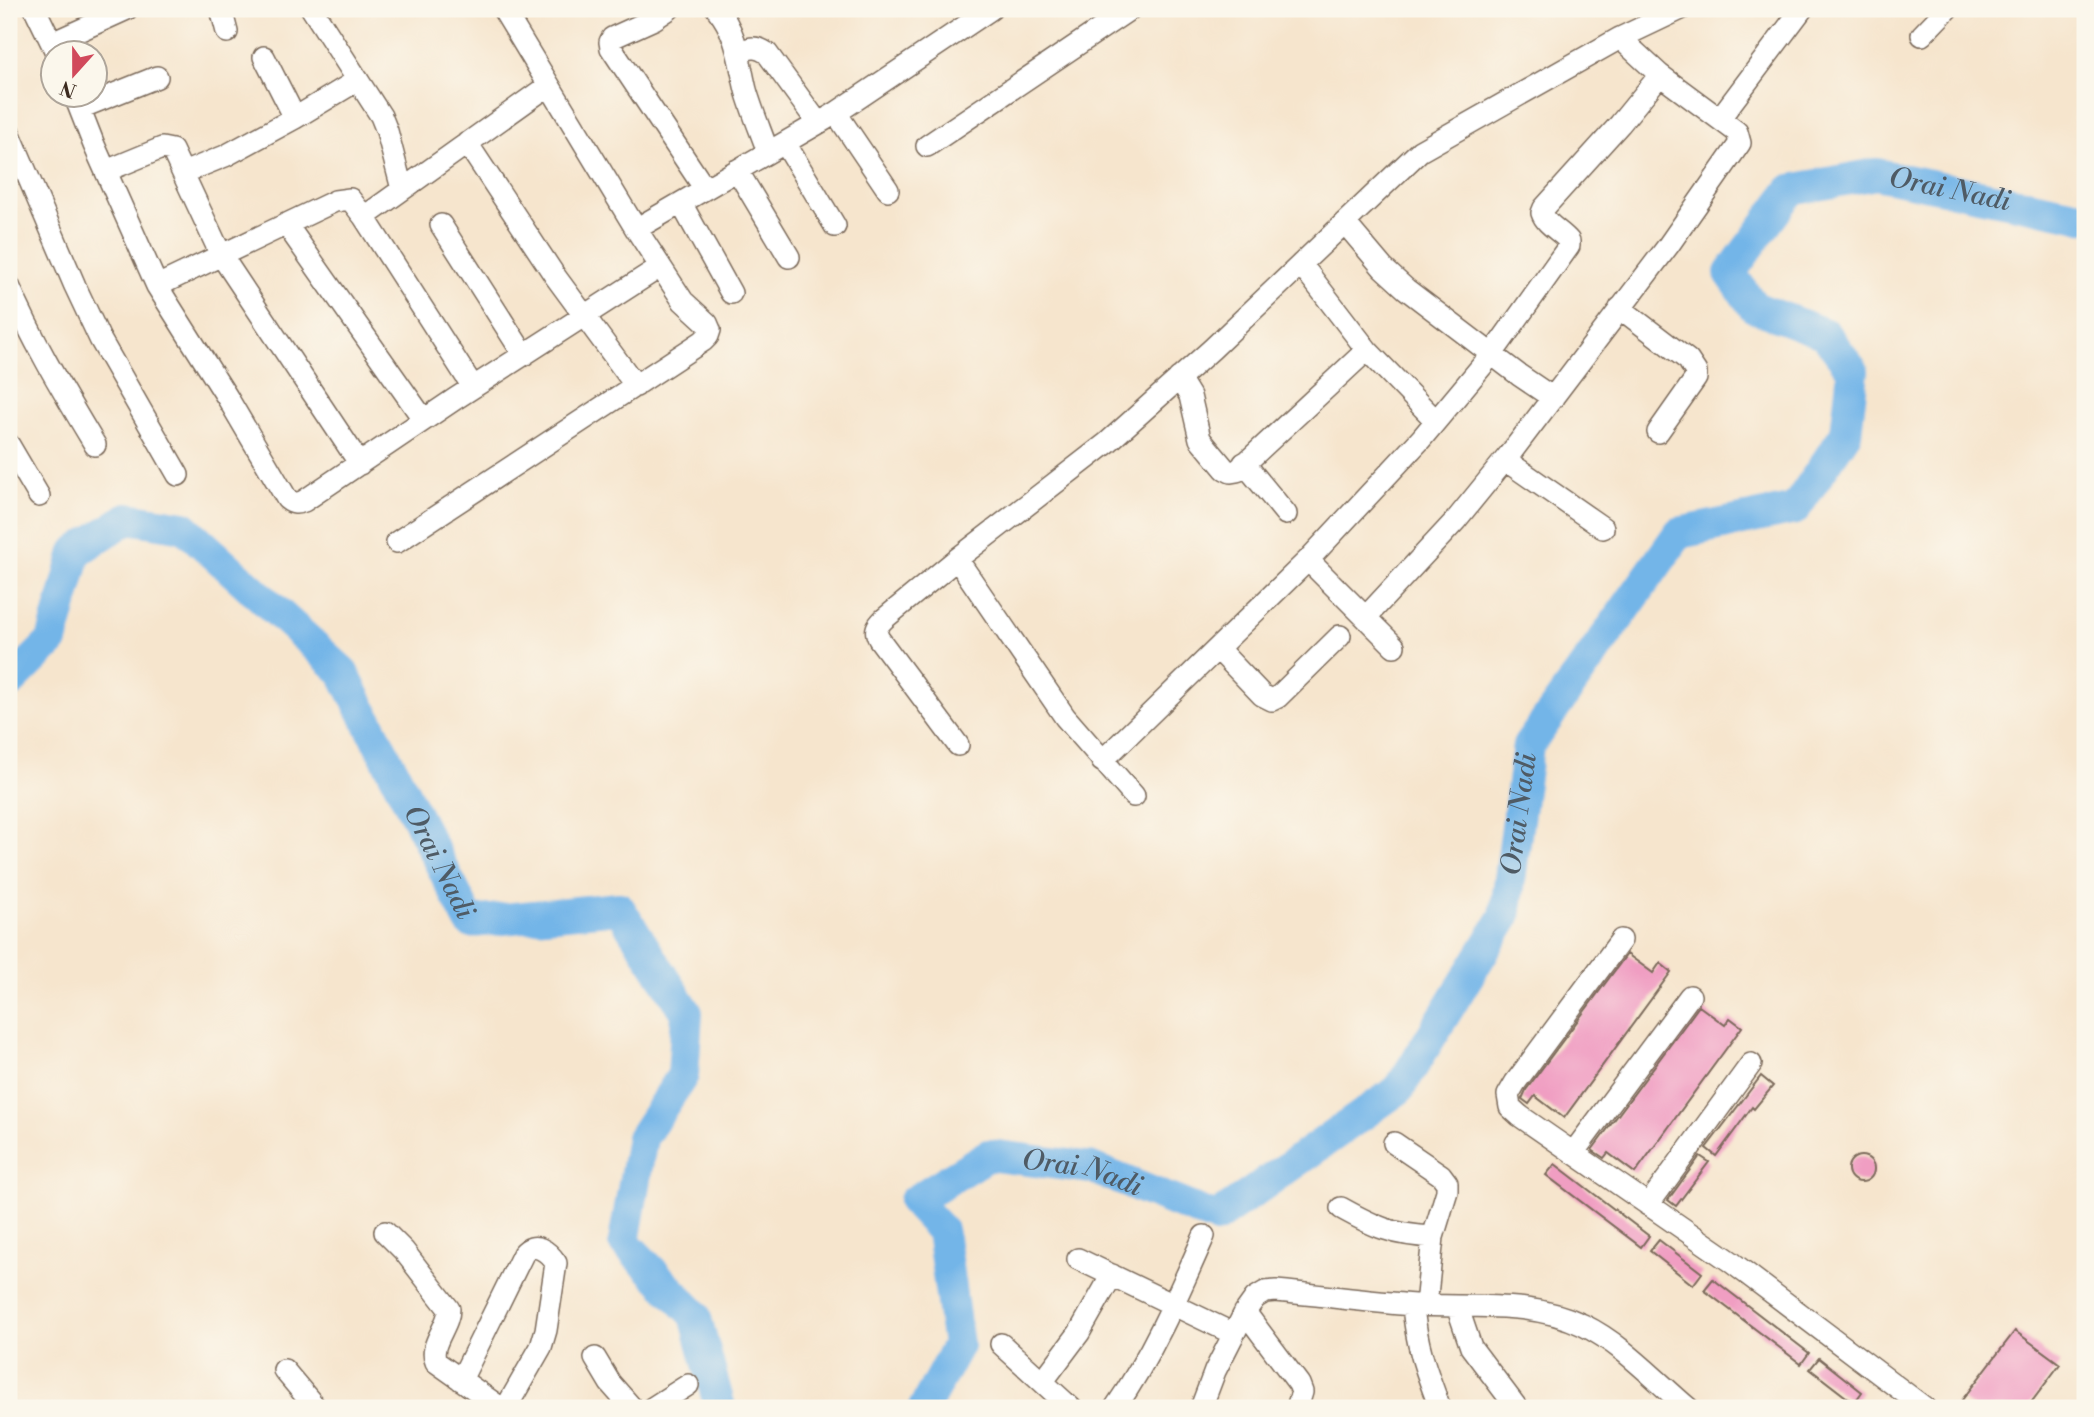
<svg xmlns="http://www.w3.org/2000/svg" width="2094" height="1417" font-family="'Libre Bodoni',serif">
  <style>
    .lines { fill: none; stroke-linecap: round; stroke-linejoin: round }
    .river { stroke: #73b5e8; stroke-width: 32 }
    .building { fill: #f09ec2 }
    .minor-casing { stroke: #7c6b5b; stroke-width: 24 }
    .minor { stroke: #fff; stroke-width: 21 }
    .labels { text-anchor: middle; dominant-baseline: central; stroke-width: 5; stroke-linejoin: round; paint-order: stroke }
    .water-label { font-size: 28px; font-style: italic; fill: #4f5b65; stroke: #fbf7ec }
  </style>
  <rect width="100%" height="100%" fill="#fbf7ec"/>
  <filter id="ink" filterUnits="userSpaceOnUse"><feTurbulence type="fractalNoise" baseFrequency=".0143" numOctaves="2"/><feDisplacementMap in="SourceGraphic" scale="14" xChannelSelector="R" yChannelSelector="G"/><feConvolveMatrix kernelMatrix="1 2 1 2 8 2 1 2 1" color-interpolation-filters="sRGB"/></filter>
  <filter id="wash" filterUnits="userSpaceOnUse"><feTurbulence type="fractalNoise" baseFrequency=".00686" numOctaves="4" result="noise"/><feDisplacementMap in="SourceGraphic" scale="28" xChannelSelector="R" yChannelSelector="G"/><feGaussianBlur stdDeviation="1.57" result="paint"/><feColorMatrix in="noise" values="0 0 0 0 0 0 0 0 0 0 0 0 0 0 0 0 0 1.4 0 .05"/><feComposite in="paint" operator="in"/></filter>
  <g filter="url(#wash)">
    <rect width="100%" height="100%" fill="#f6e5cd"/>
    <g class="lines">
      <!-- river -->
      <g class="river">
        <path id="s1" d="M9,684L52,641L76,552L128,518L184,527L342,671L470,922L619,908L687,1013L683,1075L642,1138L624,1242L695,1315L720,1408"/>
        <path id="s2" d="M924,1408L958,1345L942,1231L914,1201L988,1155L1092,1168L1216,1218L1399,1089L1505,916L1528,746L1679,533L1795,509L1846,433L1853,371L1825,334L1754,307L1730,273L1791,190L1876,174L2085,217"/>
      </g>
    </g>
    <g id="blocks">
      <!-- building -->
      <path class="building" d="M1627,954L1653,973L1660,963L1671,972L1564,1118L1535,1096L1529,1104L1522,1099L1526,1090Z
        M1699,1006L1725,1025L1730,1018L1742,1027L1635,1173L1608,1153L1604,1158L1592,1150Z
        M1761,1076L1773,1086L1754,1109L1752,1107L1716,1156L1706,1148Z
        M1848 1169a13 13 0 1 1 26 0a13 13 0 1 1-26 0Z
        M1700,1156L1709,1162L1676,1206L1668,1200Z
        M1555,1164L1649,1236L1641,1247L1546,1175Z
        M1659,1240L1702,1273L1693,1285L1650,1251Z
        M1713,1279L1809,1353L1801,1364L1704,1290Z
        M2015,1331L2060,1364L2027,1408H1973L1962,1400Z
        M1819,1358L1862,1392L1854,1403L1810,1369Z"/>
    </g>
  </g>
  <g filter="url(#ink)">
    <use href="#blocks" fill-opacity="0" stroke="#7c6b5b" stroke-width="2"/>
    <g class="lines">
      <!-- minor casing -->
      <g class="minor-casing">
        <path id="minor" d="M35,9L56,52
          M221,9L227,32
          M312,9L381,116L387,131L402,189
          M669,9L654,19L612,38L610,42L611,48L705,189
          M717,9C737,33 739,61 746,90C752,111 761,132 768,152
          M1922,35L1947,9
          M52,43L127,9
          M739,52C751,47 756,46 767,53L818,123
          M264,57L295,118
          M74,94L94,145L157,286L227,397L287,499C293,504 297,504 304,501L455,399L660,267
          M80,108L157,77
          M836,113L888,190
          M1720,118L1802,9
          M9,132L75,286L100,339L178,475
          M467,143L555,276L636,386
          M785,143L835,226
          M927,146L1130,9
          M737,170L789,257
          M106,171L162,148L172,150L221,255L360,464
          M183,173L225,156L295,118L358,80
          M681,203L731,293
          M364,217L549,85
          M1345,223L1383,268L1406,289L1519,375L1553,398
          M286,224L424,420
          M441,225L524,355
          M636,229L836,113L991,9
          M1301,264L1367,350L1436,421
          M9,286C33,342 64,393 95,445
          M157,286L335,201L350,199L364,217L473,387
          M1620,308L1688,360L1696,372V378L1658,432
          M1179,378L1190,396L1200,439L1225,469L1231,472L1237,471L1367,350
          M9,445L39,496
          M1505,460L1603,528
          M1244,463L1286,514
          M397,542L703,341L708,336L710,330L707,323L683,301L636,229L503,9
          M957,559L1065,717L1134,796
          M1308,560L1394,646
          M1366,617L1456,520L1513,450L1668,246L1740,143L1737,132L1660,75L1620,38
          M1218,649L1262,695L1272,700L1278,697L1340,636
          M958,745L879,639C874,630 877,626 884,619L957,559L1107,443L1212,349L1420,151L1620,38L1681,9
          M1102,761L1308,560L1421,439L1492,354L1569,246V241C1561,231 1546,225 1542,213L1544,208L1620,124L1660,75
          M1621,940L1515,1083L1508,1095L1510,1107L1520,1116L1730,1261L1925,1408
          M1394,1143L1441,1175L1447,1183V1191L1433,1237L1426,1305
          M1573,1153L1690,996
          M1648,1205L1751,1064
          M1341,1208C1375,1227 1393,1235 1433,1237
          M385,1232L404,1251L449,1309C449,1327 428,1345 436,1362L501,1408
          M1078,1259L1234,1334
          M1413,1305C1416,1345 1426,1371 1440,1408
          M1457,1306L1471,1347L1517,1408
          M1245,1312L1299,1384L1302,1392L1297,1408
          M1001,1344L1071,1408
          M595,1358L610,1383L632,1408
          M284,1370L316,1408
          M461,1380L523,1254C534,1240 548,1251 556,1263L546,1330L541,1347L506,1408
          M1043,1381L1079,1333L1112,1275
          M652,1408L688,1385
          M1115,1408C1152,1355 1178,1295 1204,1236
          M1201,1408L1215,1371L1245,1312L1255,1298L1265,1292L1276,1291C1322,1295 1369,1302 1415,1305C1471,1308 1532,1300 1583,1325C1621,1343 1656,1381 1688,1408"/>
      </g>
      <!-- minor -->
      <use href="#minor" class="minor"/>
    </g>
  </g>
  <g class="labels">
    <!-- water labels -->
    <g class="water-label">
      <text stroke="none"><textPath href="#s2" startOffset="2114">Orai Nadi</textPath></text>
      <text stroke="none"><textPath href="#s2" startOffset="1083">Orai Nadi</textPath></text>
      <text stroke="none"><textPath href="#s1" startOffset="700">Orai Nadi</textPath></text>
      <text stroke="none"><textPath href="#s2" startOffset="411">Orai Nadi</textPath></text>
    </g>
  </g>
  <!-- margin -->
  <rect width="2094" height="1417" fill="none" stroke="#fbf7ec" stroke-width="35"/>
  <!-- north arrow -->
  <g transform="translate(74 74) rotate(201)"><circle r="33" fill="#fbf7ec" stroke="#aea59a" stroke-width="2"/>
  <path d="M0-5L12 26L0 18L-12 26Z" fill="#d1495b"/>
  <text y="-10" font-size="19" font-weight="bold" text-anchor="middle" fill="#3b2a1e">N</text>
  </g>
</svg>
